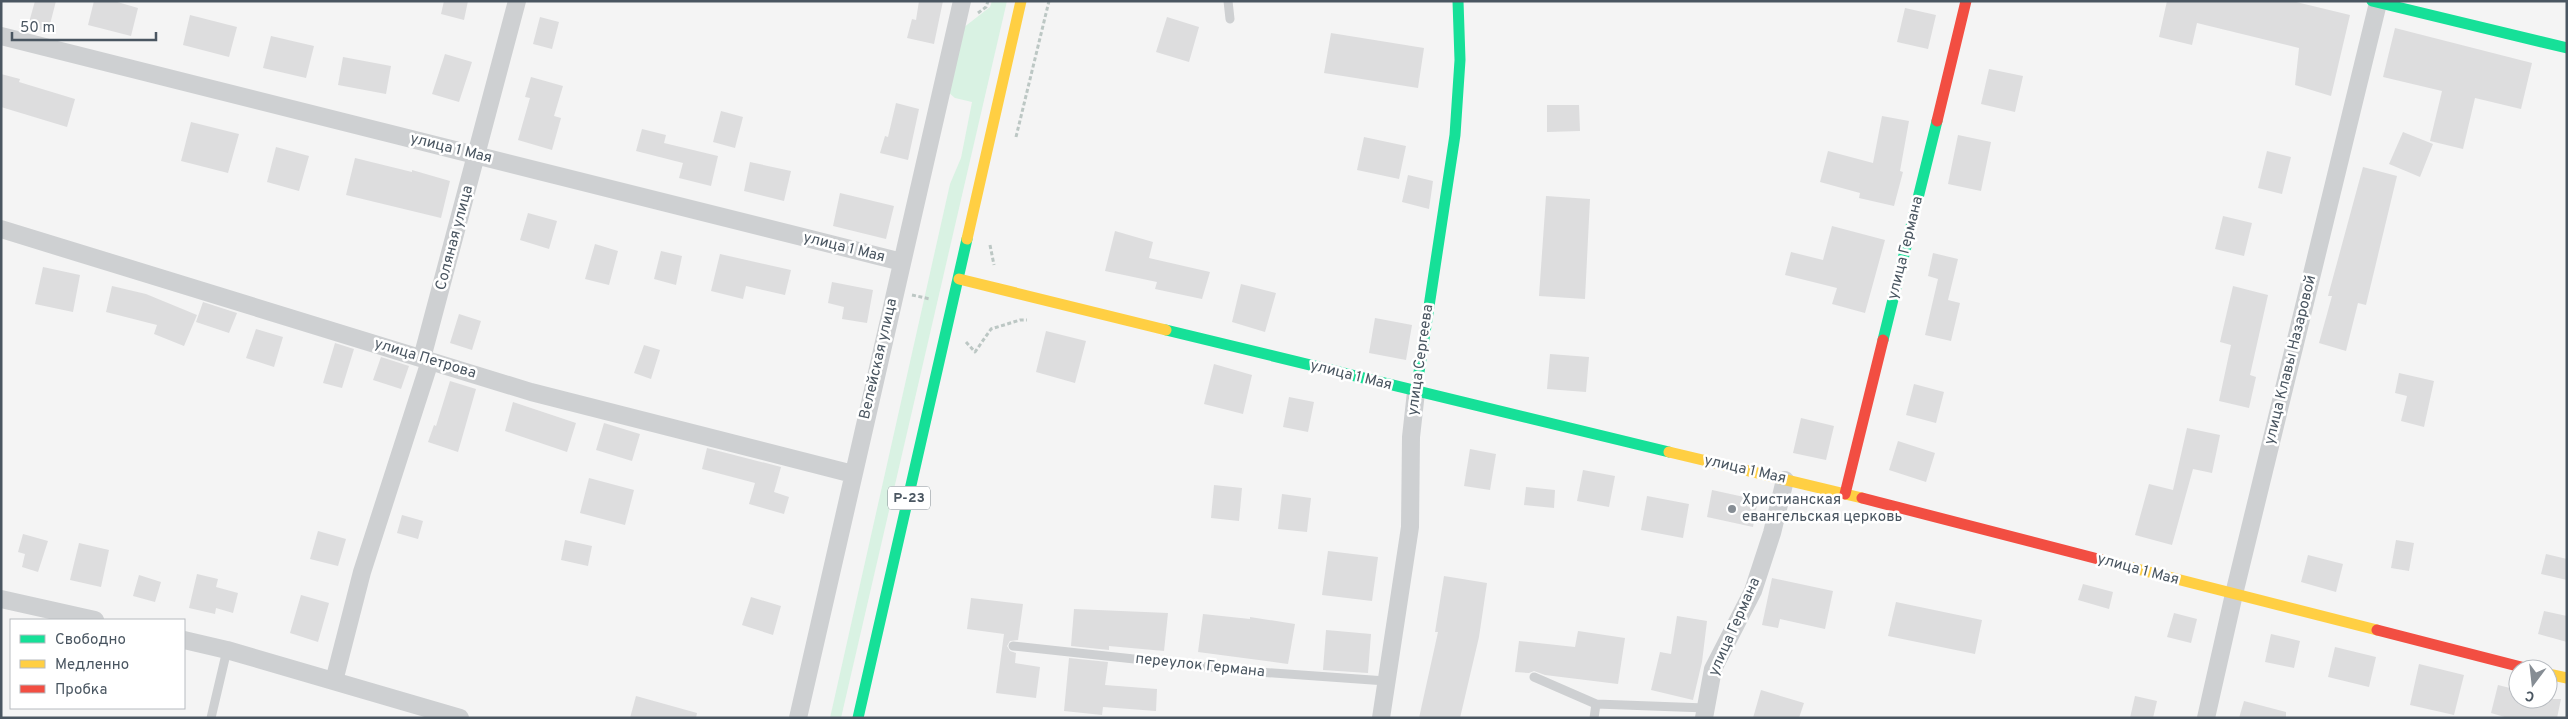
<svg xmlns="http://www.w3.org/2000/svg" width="2568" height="719" font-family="Overpass,sans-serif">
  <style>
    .green { fill: #d9f2e3 }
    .building { fill: #ddddde }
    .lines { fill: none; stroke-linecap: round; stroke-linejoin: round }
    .path { stroke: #bcc7c4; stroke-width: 3; stroke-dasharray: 4 2.5; stroke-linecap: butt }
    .lane { stroke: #ced0d2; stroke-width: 9 }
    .street { stroke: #ced0d2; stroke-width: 18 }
    .fast { stroke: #16e098; stroke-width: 11 }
    .slow { stroke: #ffcf43; stroke-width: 11 }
    .jam { stroke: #f24e42; stroke-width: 11 }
    .poi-dot { fill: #868d94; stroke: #fff; stroke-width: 2 }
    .labels { text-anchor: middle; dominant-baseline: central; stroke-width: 5; stroke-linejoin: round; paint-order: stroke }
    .shield { fill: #fff; stroke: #808990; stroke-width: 1 }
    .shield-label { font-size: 14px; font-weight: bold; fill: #4a5661 }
    .street-label { font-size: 15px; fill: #4a5661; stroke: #fff }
    .poi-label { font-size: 15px; fill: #4a5661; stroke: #fff; text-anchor: start }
  </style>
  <rect width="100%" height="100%" fill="#f4f4f4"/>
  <!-- green -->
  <path class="green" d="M992,1H1007L841,718H830L950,184L961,158L972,102L955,98L948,92L963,28L990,7Z"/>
  <!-- building -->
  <path class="building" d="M35,1H56L48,32L28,26Z
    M94,1H114L138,8L131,36L88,25Z
    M444,1H468L464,20L441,14Z
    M919,1H943L934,44L907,38L912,19L916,20Z
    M2167,1H2292L2350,15L2331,96L2295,85L2299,48L2197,23L2192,45L2159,37Z
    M1905,8L1936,15L1928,49L1897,42Z
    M190,15L237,27L229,57L183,45Z
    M540,17L559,22L552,49L533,44Z
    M1167,17L1199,27L1189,62L1156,52Z
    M2395,28L2532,63L2521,109L2475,98L2463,149L2430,141L2442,91L2383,77Z
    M1331,33L1424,48L1418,88L1324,73Z
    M271,36L314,46L306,78L263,68Z
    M445,54L472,62L459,102L432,94Z
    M343,57L391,66L386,94L338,85Z
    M1989,69L2023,76L2015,112L1981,104Z
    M1,74L20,79L19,82L75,99L67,127L1,107Z
    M531,77L563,86L554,116L561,118L552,150L518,140L530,98L525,97Z
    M896,103L919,109L908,160L880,153L885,136L888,137Z
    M1547,105H1579L1580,131L1547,132Z
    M721,111L743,117L735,148L713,142Z
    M1882,116L1909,121L1900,171L1903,172L1894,206L1859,198L1860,193L1820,182L1828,151L1873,163Z
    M191,122L239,134L228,173L181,161Z
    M642,129L666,135L664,143L718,156L711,186L679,178L683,163L636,151Z
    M2403,132L2433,144L2420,177L2389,164Z
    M1958,135L1991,142L1981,191L1948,184Z
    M1364,137L1406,146L1399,179L1357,170Z
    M276,147L309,156L299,191L267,182Z
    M2267,151L2291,157L2282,194L2258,188Z
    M355,158L412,172V170L450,181L441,218L346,195Z
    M750,162L791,171L784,201L744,191Z
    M2363,167L2397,176L2366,305L2358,303L2346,351L2319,343L2332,296H2328Z
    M1408,175L1433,181L1429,209L1402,202Z
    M840,193L894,206L886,239L833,226Z
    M1546,196L1590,199L1585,299L1539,296Z
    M528,213L557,221L549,249L520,240Z
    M2223,216L2252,223L2244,256L2215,249Z
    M1832,226L1885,240L1865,313L1832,304L1837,288L1785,275L1791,252L1823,260Z
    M1115,231L1153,242L1149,258L1210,272L1202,299L1155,289L1157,282L1105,271Z
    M595,244L618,251L609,285L585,279Z
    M661,251L682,256L676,285L654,279Z
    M1933,253L1958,259L1948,300L1960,303L1951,341L1925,335L1938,279L1928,276Z
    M720,254L791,270L785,295L746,286L743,299L711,291Z
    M43,267L80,275L73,312L35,304Z
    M832,282L873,290L867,323L842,319L844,307L828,303Z
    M1241,284L1276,293L1265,332L1232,322Z
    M112,286L146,294L197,315L184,346L154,334L157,325L106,312Z
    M2233,286L2268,295L2250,375L2256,377L2249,408L2219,401L2231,345L2220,342Z
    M203,302L237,313L229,333L196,322Z
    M459,314L481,321L472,350L450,343Z
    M1375,318L1412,325L1406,360L1369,353Z
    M256,329L283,337L274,367L246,358Z
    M1046,331L1086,341L1075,383L1036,372Z
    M335,343L354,349L342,388L323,383Z
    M644,345L660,350L651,379L634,373Z
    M1550,354L1589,357L1586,392L1547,389Z
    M381,357L409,366L401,389L373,380Z
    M1214,364L1252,375L1243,414L1204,404Z
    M2399,373L2434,381L2424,427L2401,421L2407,396L2395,393Z
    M450,381L476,389L458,452L428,442L434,425L436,426Z
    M1914,384L1944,392L1936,423L1906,415Z
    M1289,397L1314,402L1308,432L1283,427Z
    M513,402L576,423L567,452L505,431Z
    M1801,418L1834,426L1826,460L1793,453Z
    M604,423L640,434L632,461L596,450Z
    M2187,428L2220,435L2212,473L2193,469L2172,545L2135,535L2149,484L2173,490Z
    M1898,441L1935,453L1926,482L1889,470Z
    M707,448L781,467L774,492L789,497L784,514L749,504L755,483L702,469Z
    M1470,449L1496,454L1490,490L1464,486Z
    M1583,470L1615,476L1609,507L1577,501Z
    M589,478L634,490L625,525L580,513Z
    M1214,485L1242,488L1239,521L1211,518Z
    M1526,487L1555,490L1554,508L1524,505Z
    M1712,490L1758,500L1753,527L1707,517Z
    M1282,494L1311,498L1307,532L1278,529Z
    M1647,496L1689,504L1683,538L1641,530Z
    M402,515L423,521L418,539L397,533Z
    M318,531L346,539L338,566L310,559Z
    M23,534L48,541L38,572L22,567L25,554L18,552Z
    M565,540L592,546L588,566L561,560Z
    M2396,540L2414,543L2409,571L2391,568Z
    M79,543L109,550L101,587L70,580Z
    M1328,551L1378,557L1372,601L1322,595Z
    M2546,554L2567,559V580L2541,574Z
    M2308,555L2343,564L2336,592L2301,582Z
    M197,574L218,579L216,587L238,593L233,613L216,608L215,614L189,608Z
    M139,575L161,582L155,602L133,596Z
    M1444,576L1487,583L1479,637L1460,718H1419L1438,632H1435Z
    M1772,578L1833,591L1825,629L1780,619L1778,628L1762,625Z
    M2083,584L2113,592L2109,609L2078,600Z
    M301,595L329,603L318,642L290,633Z
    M751,597L781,606L773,635L742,625Z
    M971,598L1023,604L1018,640L1010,641L1007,646L1010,651L1016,653L1015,663L1040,667L1036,698L996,693L1004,634L967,629Z
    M1896,602L1982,620L1975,654L1888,636Z
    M1074,609L1168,613L1164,651L1109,646V650L1071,646Z
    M2544,611L2567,616V642L2538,634Z
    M2174,613L2197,619L2191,643L2167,637Z
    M1203,614L1250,619V617L1295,624L1288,664L1198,652Z
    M1677,616L1707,621L1702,662L1693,700L1651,690L1660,652L1671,654Z
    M1326,630L1371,634L1368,673L1323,670Z
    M1578,631L1625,638L1618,684L1545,675L1534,671L1529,673L1515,672L1519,641L1575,647Z
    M2271,634L2300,641L2294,668L2265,662Z
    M2335,647L2376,657L2369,687L2328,677Z
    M1069,658L1108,662L1105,685L1157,689L1156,711L1103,707L1102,715L1064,711Z
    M2419,664L2464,675L2454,715L2410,705Z
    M2498,685L2518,690V699H2561L2557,718H2508L2491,713Z
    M1761,690L1804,703L1799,718H1753Z
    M636,696L697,713L696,718H630Z
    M2135,696L2157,701L2153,718H2130Z
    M2244,701L2286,712V718H2239Z"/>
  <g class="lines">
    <!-- path -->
    <path class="path" d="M978,13L986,7L988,1
      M1016,137L1049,1
      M990,245L994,265
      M912,295L930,299
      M966,342L975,352L991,329L1020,320H1027"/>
    <!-- lane -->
    <path class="lane" d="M1228,1L1230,19
      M1013,646L1245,671L1386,681
      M1534,677L1596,704L1706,708
      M211,718L227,650
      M1594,718L1596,704"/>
    <!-- street -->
    <path class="street" d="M1,36L902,262
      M1,229L531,392L853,474
      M422,358L517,1
      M1,599L95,620
      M184,640L227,650L460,718
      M334,681L362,572L430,361
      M798,718L962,1
      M1381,718L1410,527L1411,437L1416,392
      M1704,718L1713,669L1753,591L1772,533L1785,480
      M2206,718L2234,594L2378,3"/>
    <!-- fast -->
    <path class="fast" d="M2372,1L2567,48
      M1166,330L1669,452
      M1883,340L1937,121
      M1416,392L1455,135L1460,60L1458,1
      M858,718L967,239"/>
    <!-- slow -->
    <path class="slow" d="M967,239L1021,1
      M959,279L1166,330
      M1669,452L1862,498
      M2102,560L2377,630
      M2548,674L2567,678"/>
    <!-- jam -->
    <path class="jam" d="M1937,121L1966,1
      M1845,494L1883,340
      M1862,498L2102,560
      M2377,630L2529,669"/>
  </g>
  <!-- markers -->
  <circle class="poi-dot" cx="1732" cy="509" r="5"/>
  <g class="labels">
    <!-- shield labels -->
    <rect class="shield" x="888" y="486.5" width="42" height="23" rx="4"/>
    <g class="shield-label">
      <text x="909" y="498">Р-23</text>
    </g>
    <!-- street labels -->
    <g class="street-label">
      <text transform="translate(451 149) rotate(14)">улица 1 Мая</text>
      <text transform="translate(455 238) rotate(-75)">Соляная улица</text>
      <text transform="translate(844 248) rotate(14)">улица 1 Мая</text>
      <text transform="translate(1906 248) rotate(-76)">улица Германа</text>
      <text transform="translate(425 359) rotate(17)">улица Петрова</text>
      <text transform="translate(879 359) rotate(-77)">Велейская улица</text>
      <text transform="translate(1421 360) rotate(-82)">улица Сергеева</text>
      <text transform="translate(2291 360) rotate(-76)">улица Клавы Назаровой</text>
      <text transform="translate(1351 376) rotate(14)">улица 1 Мая</text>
      <text transform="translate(1745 470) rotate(13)">улица 1 Мая</text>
      <text transform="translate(2138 570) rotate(15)">улица 1 Мая</text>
      <text transform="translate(1735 627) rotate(-66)">улица Германа</text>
      <text transform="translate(1200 666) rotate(6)">переулок Германа</text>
    </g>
    <!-- poi labels -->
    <g class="poi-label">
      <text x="1742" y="500">Христианская<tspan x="1742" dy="17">евангельская церковь</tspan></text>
    </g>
  </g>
  <!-- border -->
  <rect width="2568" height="719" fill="none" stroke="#4a5661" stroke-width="5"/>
  <!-- legend -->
  <rect x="10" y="619" width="175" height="90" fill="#ffffff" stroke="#b7bbc0"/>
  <rect x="20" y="635" width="25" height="8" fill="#16e098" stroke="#b7bbc0"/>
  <text x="55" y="644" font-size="15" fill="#4a5661">Свободно</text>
  <rect x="20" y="660" width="25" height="8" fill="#ffcf43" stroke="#b7bbc0"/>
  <text x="55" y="669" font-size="15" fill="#4a5661">Медленно</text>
  <rect x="20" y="685" width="25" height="8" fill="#f24e42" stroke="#b7bbc0"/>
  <text x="55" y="694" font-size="15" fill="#4a5661">Пробка</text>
  <!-- north arrow -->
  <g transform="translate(2533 684) rotate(195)"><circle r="24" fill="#ffffff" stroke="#b7bbc0"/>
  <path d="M0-4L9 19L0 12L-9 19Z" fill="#868d94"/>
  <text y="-8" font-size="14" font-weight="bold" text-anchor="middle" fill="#4a5661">С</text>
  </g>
  <!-- scale -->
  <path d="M12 32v8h144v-8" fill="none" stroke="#4a5661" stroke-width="2.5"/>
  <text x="20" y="32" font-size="15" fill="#4a5661" stroke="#ffffff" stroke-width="4" paint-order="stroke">50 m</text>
</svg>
